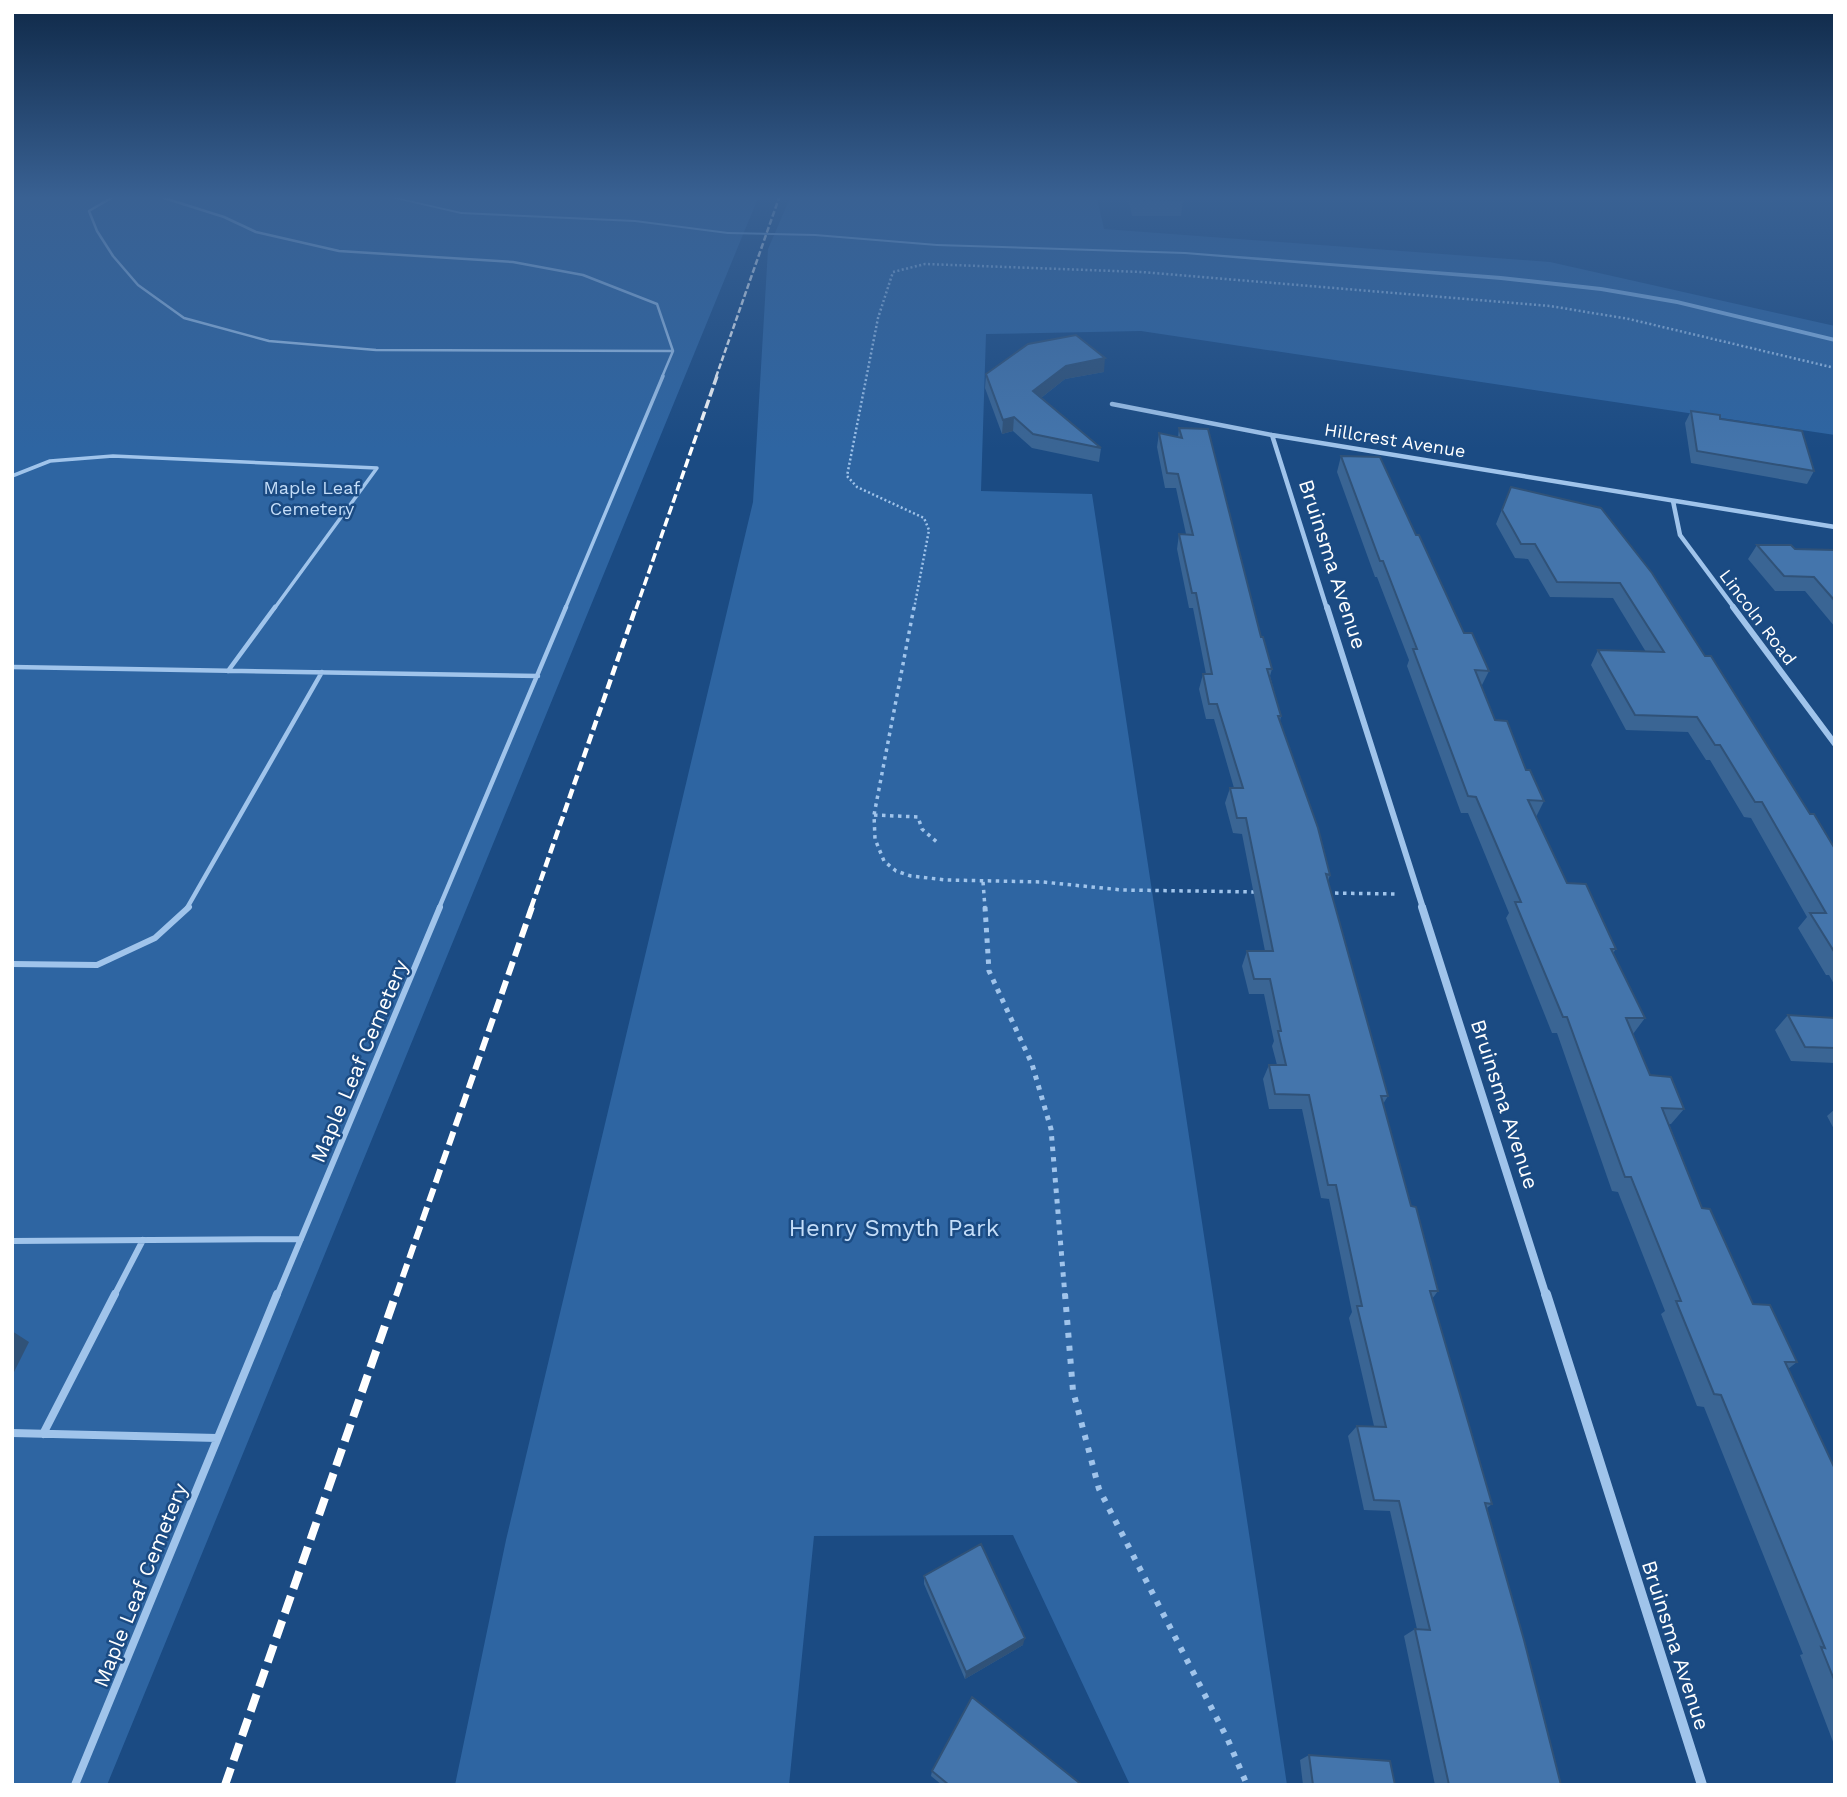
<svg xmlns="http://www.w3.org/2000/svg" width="1847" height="1797" font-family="'Work Sans',sans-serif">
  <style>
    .green { fill: #2e65a2 }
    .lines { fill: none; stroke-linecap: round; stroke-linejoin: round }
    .stream { fill: #93bfed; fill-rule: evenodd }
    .path-far3 { stroke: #a0c4eb; stroke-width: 2.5; stroke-dasharray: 2 2.5; stroke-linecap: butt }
    .path-far2 { stroke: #a0c4eb; stroke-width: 3.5; stroke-dasharray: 3.5 4.5; stroke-linecap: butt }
    .path-far1 { stroke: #a0c4eb; stroke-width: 5; stroke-dasharray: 4.5 6; stroke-linecap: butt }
    .path { stroke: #a0c4eb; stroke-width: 6; stroke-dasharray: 5 8; stroke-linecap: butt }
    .service-far4 { stroke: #a0c4eb; stroke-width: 2.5 }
    .service-far3 { stroke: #a0c4eb; stroke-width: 3.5 }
    .service-far2 { stroke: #a0c4eb; stroke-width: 4.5 }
    .service-far1 { stroke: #a0c4eb; stroke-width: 6 }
    .service { stroke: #a0c4eb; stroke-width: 8 }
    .minor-far3 { stroke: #a0c4eb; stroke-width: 4.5 }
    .minor-far2 { stroke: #a0c4eb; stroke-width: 6 }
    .minor-far1 { stroke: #a0c4eb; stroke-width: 8 }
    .minor { stroke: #a0c4eb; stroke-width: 10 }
    .rail-far4 { stroke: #fff; stroke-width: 2.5; stroke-dasharray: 6 2.5; stroke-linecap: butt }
    .rail-far3 { stroke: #fff; stroke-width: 3.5; stroke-dasharray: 9 3.5; stroke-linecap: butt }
    .rail-far2 { stroke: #fff; stroke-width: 4.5; stroke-dasharray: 10 4.5; stroke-linecap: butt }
    .rail-far1 { stroke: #fff; stroke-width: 6; stroke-dasharray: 14 6; stroke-linecap: butt }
    .rail { stroke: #fff; stroke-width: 8; stroke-dasharray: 18 8; stroke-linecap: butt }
    .wall { fill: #3a6594 }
    .shaded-wall { fill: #305278 }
    .building { fill: #4475ac; stroke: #305278; stroke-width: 2 }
    .labels { text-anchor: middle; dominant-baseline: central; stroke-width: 5; stroke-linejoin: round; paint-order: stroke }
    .far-street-label { font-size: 18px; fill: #fff; stroke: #1b4b83 }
    .far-park-label { font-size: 18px; fill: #c4ddf8; stroke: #1b4b83 }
    .street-label { font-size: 21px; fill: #fff; stroke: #1b4b83 }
    .near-park-label { font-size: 24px; fill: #c4ddf8; stroke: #1b4b83 }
  </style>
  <rect width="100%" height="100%" fill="#1b4b83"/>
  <!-- green -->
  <path class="green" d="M12,198H758L107,1785H12Z
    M790,198H1097L1104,229L1550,262L1835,326V435L1141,331L986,334L981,491L1092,494L1287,1785H1130L1013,1535L814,1536L789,1785H455L506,1540L753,502L768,249Z"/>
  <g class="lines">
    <!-- stream -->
    <path class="stream" d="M392,198H399L461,212L635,220L728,232L815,234L937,244L1185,252L1501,276L1601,287L1677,300L1835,338V342L1677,304L1601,291L1501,280L1185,254L937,246L815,236L728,234L635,222L461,214Z"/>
    <!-- path-far3 -->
    <path class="path-far3" d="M914,609L929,530L924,518L857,487L847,476L878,318L893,272L925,264L1142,272L1550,306L1629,319L1835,368"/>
    <!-- path-far2 -->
    <path class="path-far2" d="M914,607L874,815L875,839L884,861L896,871L911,876L946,880L1043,882L1122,890L1259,892
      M874,815L918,817L922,829L938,843
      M983,882L985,908
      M1327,893L1399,894"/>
    <!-- path-far1 -->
    <path class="path-far1" d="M985,907L989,971L1032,1064L1051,1129L1065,1296"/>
    <!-- path -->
    <path class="path" d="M1065,1294L1073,1391L1099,1489L1228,1740L1247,1785"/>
    <!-- service-far4 -->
    <path class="service-far4" d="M111,198L89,211L97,231L113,256L138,285L184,318L269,341L376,350L673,351
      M164,198L224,217L256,232L339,251L513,262L583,275L657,304L673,351L662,377"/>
    <!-- service-far3 -->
    <path class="service-far3" d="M12,476L50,461L113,456L377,468L274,609
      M565,609L663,376"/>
    <!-- service-far2 -->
    <path class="service-far2" d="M12,667L538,676
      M228,671L275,607
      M187,908L322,672
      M439,908L566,607"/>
    <!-- service-far1 -->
    <path class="service-far1" d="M12,964L97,965L155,938L189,907
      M12,1241L301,1239
      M114,1296L143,1240
      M277,1296L440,907"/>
    <!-- service -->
    <path class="service" d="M12,1433L217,1438
      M43,1434L115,1294
      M75,1785L277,1294"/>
    <!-- minor-far3 -->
    <path class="minor-far3" d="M1112,404L1272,435L1835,527
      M1272,435L1327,609
      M1673,501L1680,535L1735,609"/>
    <!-- minor-far2 -->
    <path class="minor-far2" d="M1327,607L1423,908
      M1733,607L1835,744"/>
    <!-- minor-far1 -->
    <path class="minor-far1" d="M1422,907L1546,1296"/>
    <!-- minor -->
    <path class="minor" d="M1546,1294L1702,1785"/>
    <!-- rail-far4 -->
    <path class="rail-far4" d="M716,377L779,198"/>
    <!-- rail-far3 -->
    <path class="rail-far3" d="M636,609L717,376"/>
    <!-- rail-far2 -->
    <path class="rail-far2" d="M531,908L636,607"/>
    <!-- rail-far1 -->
    <path class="rail-far1" d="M396,1296L532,907"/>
    <!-- rail -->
    <path class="rail" d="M225,1785L396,1294"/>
  </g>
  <!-- wall -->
  <path class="wall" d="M1128,198H1182L1183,200L1181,216H1132Z
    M1104,372L1065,379L1041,398L1101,448L1099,462L1032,448L1013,431L1002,434L985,388L986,374Z
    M1691,411L1720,419L1814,471L1807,484L1691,463L1685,423Z
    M1179,428L1261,637L1272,669L1270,676L1281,716L1280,721L1330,875L1328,881L1388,1096L1383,1104L1411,1206L1438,1291L1432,1299L1492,1504L1487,1508L1561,1785H1435L1404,1636L1415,1629H1417L1390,1511L1364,1510L1348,1436L1357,1426H1374L1349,1318L1352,1312L1329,1199L1321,1198L1302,1109H1269L1263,1079L1269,1065H1277L1272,1046L1274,1041L1264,994H1249L1242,966L1247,951H1265L1242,834L1233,833L1225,803L1230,788H1234L1214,719H1206L1199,689L1203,674H1206L1193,608H1189L1177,549L1179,534H1186L1176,488H1165L1157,447L1159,433L1178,437Z
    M1341,456L1489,671L1481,687L1495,720L1526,770L1544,801L1536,817L1567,883L1616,949L1613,953L1645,1018L1633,1034L1650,1075L1684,1109L1671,1124H1669L1702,1208L1753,1304L1797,1362L1788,1369L1835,1469V1747L1800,1655L1803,1654L1704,1407L1697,1406L1661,1314L1665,1311L1618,1192L1612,1191L1557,1033H1552L1506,918L1509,913L1468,813H1461L1407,666L1409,660L1377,577H1375L1337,472Z
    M1511,487L1705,656L1810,814L1835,849V986L1829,975H1826L1798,928L1807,917L1751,818L1744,817L1710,760H1706L1688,732L1626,730L1591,665L1598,650L1646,652L1613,598L1550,597L1528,559L1515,558L1496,524Z
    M1757,545L1795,549L1835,550V627L1805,591H1775L1748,559Z
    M1788,1015L1835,1018V1063L1791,1061L1775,1030Z
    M1835,1109V1131L1827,1116Z
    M924,1576L1023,1645L965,1679L924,1584Z
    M1309,1755L1395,1785H1303L1300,1760Z
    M932,1771L1082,1785H942L931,1776Z"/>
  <!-- shaded-wall -->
  <path class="shaded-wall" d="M1105,358L1104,372L1065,379L1032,405L1033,391L1066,366Z
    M1014,417L1013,431L1002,434L1003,420Z
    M12,1331L29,1342L12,1376Z
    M1025,1638L1023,1645L965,1679L966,1672Z"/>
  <!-- building -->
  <path class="building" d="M1134,198H1182L1183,200L1134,199Z
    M1076,335L1105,358L1066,366L1033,391L1101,448L1033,434L1014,417L1003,420L986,374L1028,344Z
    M1691,411L1720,415V419L1802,431L1814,471L1697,451Z
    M1179,428L1208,429L1261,637H1263L1272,669H1267L1281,716H1278L1318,828L1330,875L1326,874L1388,1096H1381L1411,1206L1416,1207L1438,1291H1430L1492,1504L1485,1503L1524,1640L1561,1785H1449L1415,1629L1430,1630L1399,1501L1374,1500L1357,1426L1386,1427L1357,1306H1362L1336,1185H1328L1309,1095L1275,1094L1269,1065H1286L1278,1031H1281L1270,979H1254L1247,951H1273L1246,818H1237L1230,788H1243L1217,704H1209L1203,674H1212L1196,593H1192L1179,534L1193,535L1178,474L1167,473L1159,433L1182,438Z
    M1341,456L1380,457L1416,535H1419L1464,633H1472L1489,671L1475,670L1495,720L1507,721L1526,770H1530L1544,801L1528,800L1567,883L1586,884L1616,949H1611L1645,1018H1626L1650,1075L1671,1077L1684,1109L1662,1108L1702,1208L1710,1209L1753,1304L1770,1305L1797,1362H1785L1835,1469V1682L1821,1647L1825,1648L1721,1395L1714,1394L1676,1301H1681L1631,1177H1625L1567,1017H1563L1515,902H1521L1476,797L1468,796L1413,649H1417L1383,561H1380Z
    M1511,487L1601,508L1652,573L1705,656H1711L1810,814H1814L1835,849V953L1810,913H1826L1762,802H1755L1720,745H1715L1697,717L1635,715L1598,650L1664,652L1620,583L1557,582L1535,544H1521L1502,510Z
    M1757,545H1791L1795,549L1835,550V601L1814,577L1784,576Z
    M1788,1015L1835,1018V1048L1805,1047Z
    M981,1544L1025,1638L966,1672L924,1576Z
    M972,1697L1082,1785H949L932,1771Z
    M1309,1755L1390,1761L1395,1785H1313Z"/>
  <!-- sky -->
  <linearGradient id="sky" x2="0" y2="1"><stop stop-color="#0f2948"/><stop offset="0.44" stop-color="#396193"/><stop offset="1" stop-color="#396193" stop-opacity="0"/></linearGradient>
  <rect width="1847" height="449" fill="url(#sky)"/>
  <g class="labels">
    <!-- far-street labels -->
    <g class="far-street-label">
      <text transform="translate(1395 440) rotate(9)">Hillcrest Avenue</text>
      <text transform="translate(1758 617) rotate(53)">Lincoln Road</text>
    </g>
    <!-- far-park labels -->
    <g class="far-park-label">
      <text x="312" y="487">Maple Leaf<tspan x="312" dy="21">Cemetery</tspan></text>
    </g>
    <!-- street labels -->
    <g class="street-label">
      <text transform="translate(1333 564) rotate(72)">Bruinsma Avenue</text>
      <text transform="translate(359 1061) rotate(-67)">Maple Leaf Cemetery</text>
      <text transform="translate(1505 1104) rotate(72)">Bruinsma Avenue</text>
      <text transform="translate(140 1585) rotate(-68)">Maple Leaf Cemetery</text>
      <text transform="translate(1676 1645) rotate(72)">Bruinsma Avenue</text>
    </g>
    <!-- near-park labels -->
    <g class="near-park-label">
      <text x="894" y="1228">Henry Smyth Park</text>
    </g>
  </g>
  <!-- border -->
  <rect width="1847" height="1797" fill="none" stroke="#ffffff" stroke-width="28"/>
</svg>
